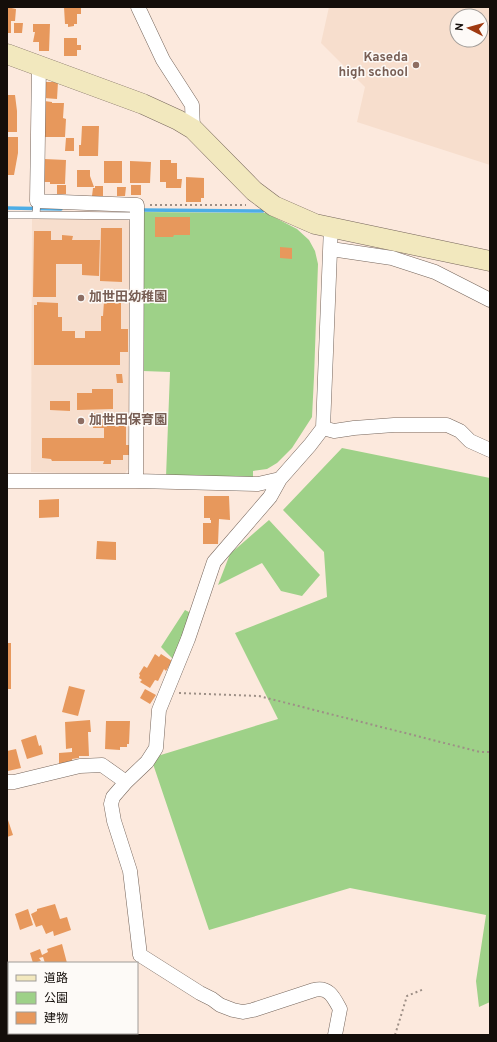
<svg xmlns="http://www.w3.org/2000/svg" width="497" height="1042" font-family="Overpass,'Noto Sans JP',sans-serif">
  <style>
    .built { fill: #f7decd; fill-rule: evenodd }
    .green { fill: #9ed188 }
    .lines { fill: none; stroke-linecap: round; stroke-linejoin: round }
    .stream { stroke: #4dade6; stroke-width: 3.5 }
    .building { fill: #e7985c }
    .lane-casing { stroke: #76665c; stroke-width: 8 }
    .street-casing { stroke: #76665c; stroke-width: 15 }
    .secondary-casing { stroke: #76665c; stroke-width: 21 }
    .path { stroke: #9d8f86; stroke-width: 2; stroke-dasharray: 2 3; stroke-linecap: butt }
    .lane { stroke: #fff; stroke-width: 7 }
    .street { stroke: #fff; stroke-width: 14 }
    .secondary { stroke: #f2e8be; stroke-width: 20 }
    .education-dot { fill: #8d6e63; stroke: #fdfaf7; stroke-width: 1.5 }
    .labels { text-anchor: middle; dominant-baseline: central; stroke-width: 3; stroke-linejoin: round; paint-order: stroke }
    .education-label { font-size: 13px; font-weight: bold; fill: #785e54; stroke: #fdfaf7; text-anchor: start }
  </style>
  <rect width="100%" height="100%" fill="#fce9dd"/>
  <!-- built -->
  <path class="built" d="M329,7H490V165L357,122L365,87L321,43ZM457,16H481V40H457Z
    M32,219L128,220L131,225V372L128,469L124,475L31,472Z"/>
  <!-- green -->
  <path class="green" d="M144,212L266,213L297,229L309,240L315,251L318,264L314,377L312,417L292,448L277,463L267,469L253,471V477H166L170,372L143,371Z
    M342,448L490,478V1002L479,1007L476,981L486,915L350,888L209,930L151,758L278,719L235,633L327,597L324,552L283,510Z
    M269,520L320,575L302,596L281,591L262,563L218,585L230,554Z
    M185,610L191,613L173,659L161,647Z"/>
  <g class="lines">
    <!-- stream -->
    <path class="stream" d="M7,208L61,209
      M140,210L263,211"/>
  </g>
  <!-- building -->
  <path class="building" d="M7,7L16,9L15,21H11V33H7Z
    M64,7H81V14H77V24H74V26L68,27V24H65Z
    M14,23H23L22,33H14Z
    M33,24H50L49,51H39V42H33L35,32H33Z
    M64,38H77V45H81V50H77V56H64Z
    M45,82H58L57,99L44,98Z
    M7,95H15L17,111V132H7Z
    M44,101L52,102V103H64L63,118L66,119L65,137H44Z
    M82,126H99L98,156H79V145H81Z
    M7,137H18V153L14,175H7Z
    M66,138H74V151H65Z
    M44,159L66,160L65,184H50V182H43Z
    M160,160H171V163H177V179H182L181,188H166V182H160Z
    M104,161H122V183H104Z
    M130,161L151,162L150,183H130Z
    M77,170H90V176L94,187H77Z
    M186,177L204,178V198H201V202H186Z
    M57,185H66V194H57Z
    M131,185H141V195H131Z
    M95,186H103V196H92L93,188H95Z
    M117,187H126L125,196H117Z
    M155,217H190V235H174L173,237H155Z
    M101,228H122V282L100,281Z
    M34,231H51V240H62V235L73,236L72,240H100L99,276L82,275V264H56V297H33Z
    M280,247L292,248V259L280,258Z
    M104,301H121V329H128V352H120V365H34V305H37V302L58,303V317H62V331H75V338H85V331H101V316H103Z
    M116,374H122L123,383H117Z
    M92,389H113V409L77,410V393H92Z
    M50,401H70V411L50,410Z
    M93,413L102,414V418H126V445H129V455H123V460H111V464H103L104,461H52L51,459L42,458V438H104V428H93Z
    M204,496H229L230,520L219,519L218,544H203V523H211V520H210V518H204Z
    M59,499V517L39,518V500Z
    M97,541L116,542V560L96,559Z
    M7,643H11V689H7Z
    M155,654L159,657L161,654L172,661L166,671L164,669L158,681L155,680L150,688L140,682L142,680L139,678L140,675L139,674L144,666L147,668Z
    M69,686L85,690L78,716L62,712Z
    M145,689L156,695L150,704L140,698Z
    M90,720L91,732H88L89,756H79V758L72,759L73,765L59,766V753L72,752V748L66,749L65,722Z
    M106,721H130L129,744H127V747H120V750L105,749Z
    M36,735L39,746L41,745L43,754L27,759L21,740Z
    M16,749L21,768L8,771L7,751Z
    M7,817L13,835L7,837Z
    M55,904L60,919L67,917L71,930L54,936L53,931L46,934L42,925L36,927L31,914L37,911V909Z
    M28,909L33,925L20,930L15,914Z
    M62,944L67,963H45L43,957L39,958L41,961L33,963L30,953L40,949L42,955L48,952L47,949Z
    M109,1033H136L137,1035H104Z"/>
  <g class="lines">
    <!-- lane casing -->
    <g class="lane-casing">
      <path id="lane" d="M7,215H36L37,201
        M36,215L137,216"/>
    </g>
    <!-- street casing -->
    <g class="street-casing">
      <path id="street" d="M138,7L163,60L192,105L193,129
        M39,65L37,201L137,205L136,481
        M331,226L323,428L310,445L280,479L270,497L214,562L188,639L159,710L156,748L147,762L126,782L113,797L111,804L114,821L130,871L140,955L200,993L212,999L220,1005L233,1010L243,1012L253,1010L314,990C329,986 334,998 340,1009L335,1035
        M331,249L392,258L435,272L490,300
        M323,428L334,431L354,428L394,425H447L460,431L470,441L490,450
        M7,481H136L258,484L280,479
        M7,782H14L80,766L102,765L126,782
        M49,1033L50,1035"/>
    </g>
    <!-- secondary casing -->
    <g class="secondary-casing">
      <path id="secondary" d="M7,54L143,104L178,120L193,129L254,191L274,206L315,224L490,261"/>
    </g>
    <!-- path -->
    <path class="path" d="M150,205H246
      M179,693L259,696L480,752H490
      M395,1035L407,996L424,989"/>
    <!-- lane -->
    <use href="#lane" class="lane"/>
    <!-- street -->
    <use href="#street" class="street"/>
    <!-- secondary -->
    <use href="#secondary" class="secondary"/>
  </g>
  <!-- markers -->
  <g class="education-dot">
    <circle cx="416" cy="65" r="4"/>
    <circle cx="81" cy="298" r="4"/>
    <circle cx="81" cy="421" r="4"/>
  </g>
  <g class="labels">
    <!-- education labels -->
    <g class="education-label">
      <text x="408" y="58" text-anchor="end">Kaseda<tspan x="408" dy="15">high school</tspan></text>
      <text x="89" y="298">加世田幼稚園</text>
      <text x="89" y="421">加世田保育園</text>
    </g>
  </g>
  <!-- border -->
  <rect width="497" height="1042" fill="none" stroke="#140e0a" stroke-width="16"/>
  <!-- legend -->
  <rect x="8" y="962" width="130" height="72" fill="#fdfaf7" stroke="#a09c98"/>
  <rect x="16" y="975" width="20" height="6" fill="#f2e8be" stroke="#a09c98"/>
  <text x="44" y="982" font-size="12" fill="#140e0a">道路</text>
  <rect x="16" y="992" width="20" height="12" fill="#9ed188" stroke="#a09c98"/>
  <text x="44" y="1002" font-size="12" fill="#140e0a">公園</text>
  <rect x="16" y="1012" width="20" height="12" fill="#e7985c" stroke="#a09c98"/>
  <text x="44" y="1022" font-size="12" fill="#140e0a">建物</text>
  <!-- north arrow -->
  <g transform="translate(469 28) rotate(276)"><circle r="19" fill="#fdfaf7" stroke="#a09c98"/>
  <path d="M0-3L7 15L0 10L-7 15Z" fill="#9f3910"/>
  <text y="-6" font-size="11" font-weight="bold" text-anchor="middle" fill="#140e0a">N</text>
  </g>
</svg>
